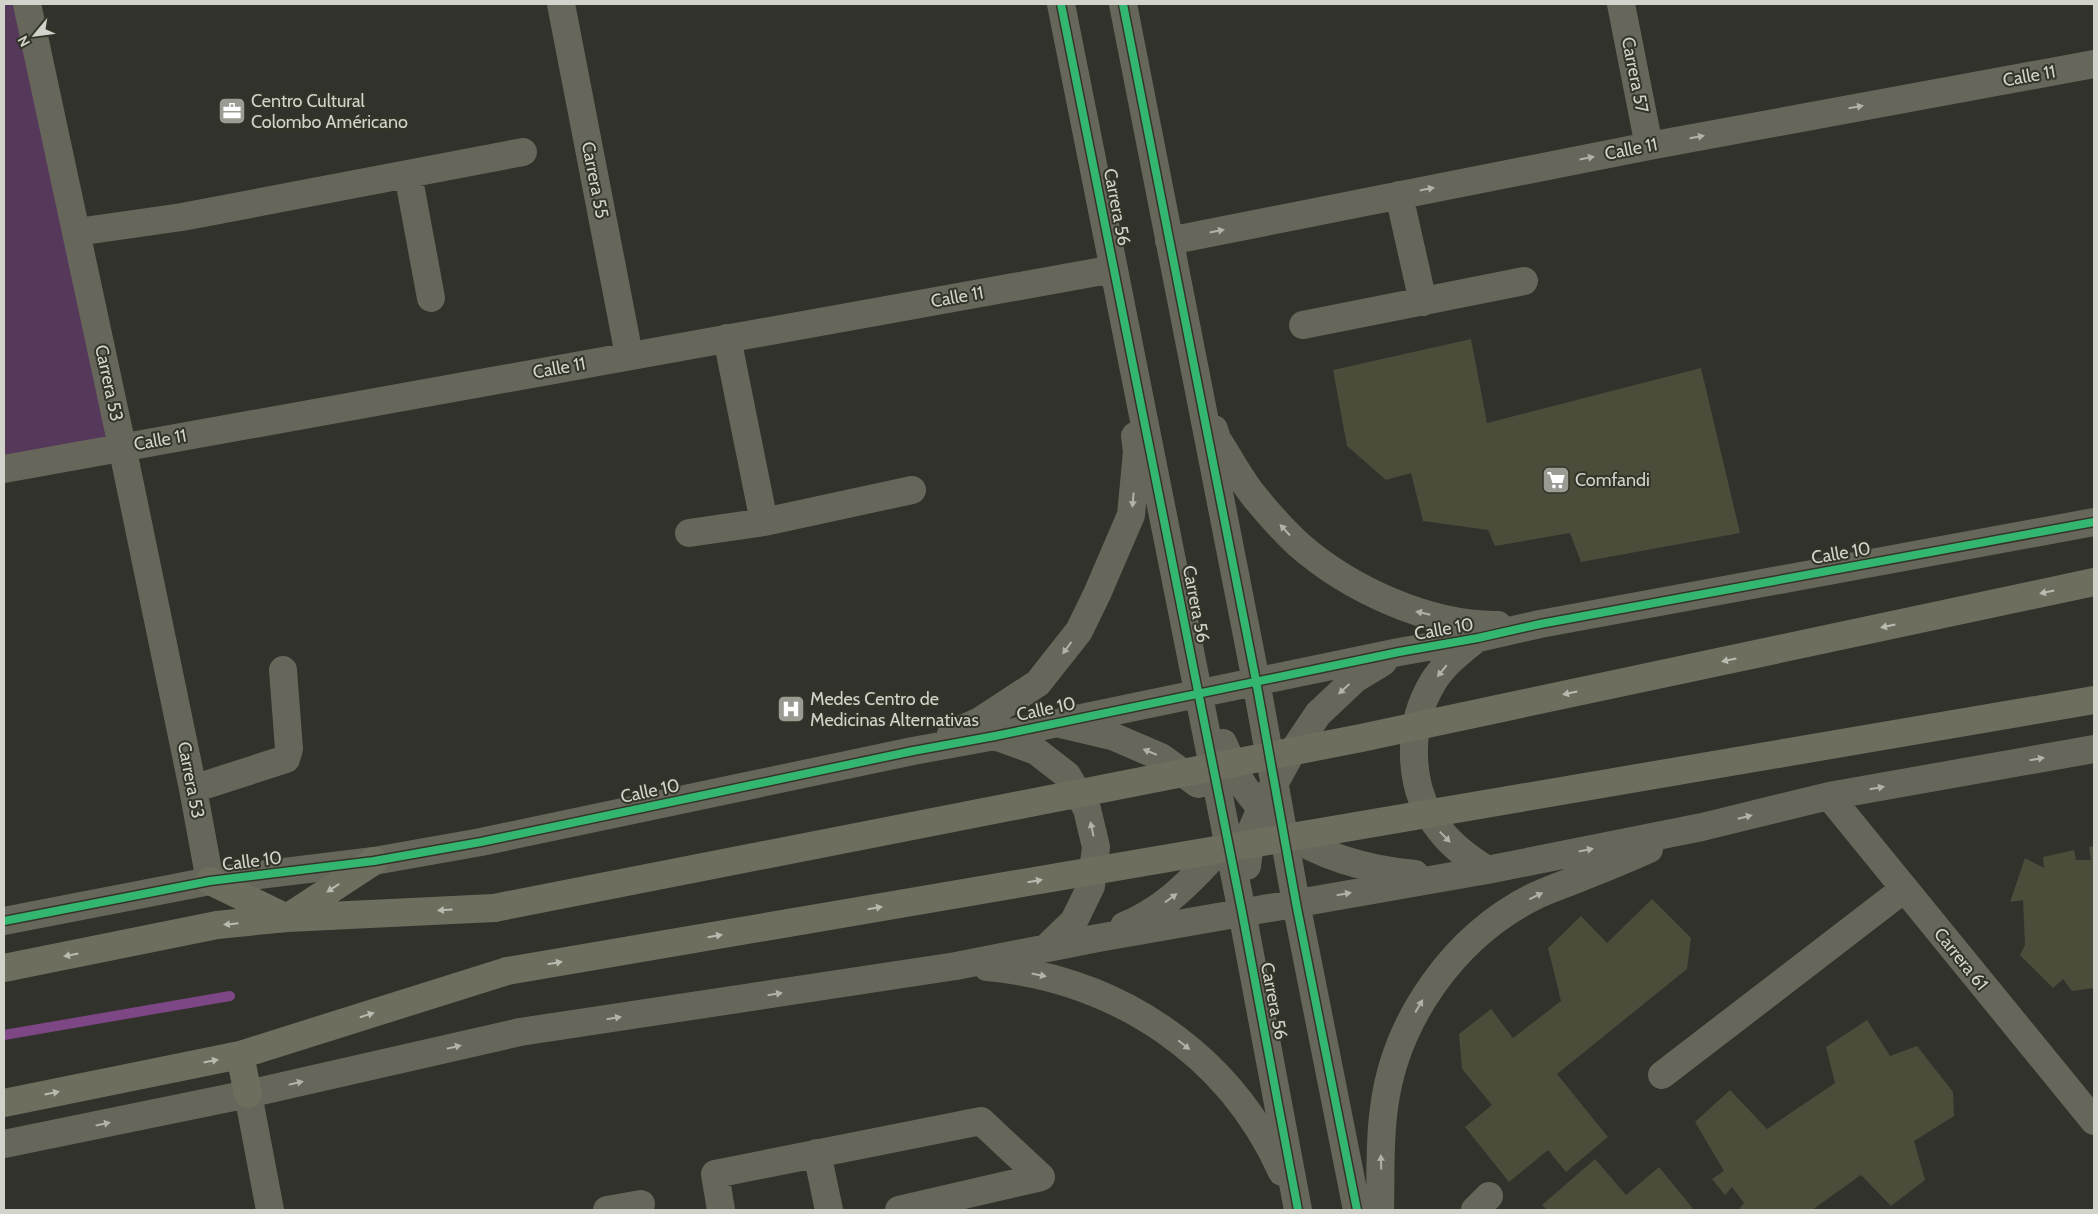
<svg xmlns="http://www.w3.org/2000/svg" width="2098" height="1214" font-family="Cabin,sans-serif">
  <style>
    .green { fill: #56395a }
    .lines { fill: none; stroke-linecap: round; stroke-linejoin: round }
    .stream { stroke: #7d4684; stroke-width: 10 }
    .building { fill: #4b4c3a }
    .minor { stroke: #66665a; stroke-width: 28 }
    .major { stroke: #6e6e5f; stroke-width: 28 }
    .major-bridge { stroke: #6e6e5f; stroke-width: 28 }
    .cycleway-casing { stroke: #343529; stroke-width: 11 }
    .cycleway { stroke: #33b770; stroke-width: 8 }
    .oneway { fill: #b2b2a9 }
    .oneway2 { fill: #b9bab0 }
    .labels { text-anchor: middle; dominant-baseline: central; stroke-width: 4; stroke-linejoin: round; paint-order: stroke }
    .street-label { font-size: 18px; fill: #d2d3cb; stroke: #343529 }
    .poi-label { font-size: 18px; fill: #d2d3cb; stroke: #343529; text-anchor: start }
  </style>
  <rect width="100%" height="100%" fill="#32322c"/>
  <!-- green -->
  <path class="green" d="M4,4H27L122,446L4,469Z"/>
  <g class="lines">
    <!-- stream -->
    <path class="stream" d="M4,1035L230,996"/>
  </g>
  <!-- building -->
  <path class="building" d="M1471,339L1487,423L1701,368L1740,533L1581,562L1570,533L1495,546L1488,530L1423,521L1411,473L1386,480L1347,446L1333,370Z
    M2094,846V988L2072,991L2063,979L2053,988L2020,955L2025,945L2023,900L2010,902L2025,858L2044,868L2043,857L2074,850L2076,860H2091L2089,847Z
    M1652,899L1691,938L1687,969L1557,1074L1608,1137L1566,1172L1548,1150L1509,1182L1465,1127L1492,1105L1462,1069L1459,1034L1491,1009L1513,1038L1561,1001L1548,948L1581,916L1607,943Z
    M1867,1020L1890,1056L1917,1046L1953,1092L1954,1116L1914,1141L1925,1180L1891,1206L1861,1175L1812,1210H1738L1744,1203L1732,1187L1725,1195L1712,1179L1724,1171L1695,1122L1730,1090L1767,1129L1835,1083L1826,1047Z
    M1595,1159L1626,1195L1659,1167L1694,1210H1547L1542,1205Z"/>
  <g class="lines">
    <!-- minor -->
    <path class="minor" d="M27,4L122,446L193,789L210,881
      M561,4L629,355
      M1061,4L1242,912L1298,1210
      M1123,4L1256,681L1296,903L1357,1210
      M1621,4L1649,146
      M408,174L431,298
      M1399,195L1423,302
      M77,232L182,217L523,152
      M1169,241L1649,146L2094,64
      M1303,325L1524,281
      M727,338L764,522
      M1214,429L1217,439C1229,457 1240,479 1254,496C1267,512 1283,530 1298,544C1349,589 1429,626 1498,625
      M4,469L1114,269
      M689,533L764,522L912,490
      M1476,639C1460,652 1444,664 1433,682C1406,726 1407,790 1440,830C1453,847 1469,858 1487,870
      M1061,724L1112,736L1161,757L1198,784
      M951,734L980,721L1038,683L1079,631L1097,594L1131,515L1137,452L1135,436
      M995,736L1036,751L1067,775L1087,809L1096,847L1091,886L1074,921L1046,948
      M1223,743C1230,758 1236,775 1245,788C1252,798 1275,825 1284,831C1322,857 1370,870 1415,874
      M193,789L286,759L289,749L283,670
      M1829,796L2094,1121
      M1247,866L1252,829L1262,806L1289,757L1318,714L1355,679L1383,662
      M4,921L210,881L374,861L481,842L913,751L995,736L1399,652L1478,638L1540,624L2094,522
      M1124,926C1160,911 1183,889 1209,861C1215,854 1225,846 1228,837
      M987,967C1116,979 1228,1052 1282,1172
      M1662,1075L1904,889
      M248,1094L270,1210
      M4,1144L248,1094L520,1032L956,966L1098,938L1487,870L1702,827L1829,796L2094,749
      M817,1153L829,1210
      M607,1210L641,1204
      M721,1210L715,1174L981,1121L1041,1177L899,1210
      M1380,1210C1381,1176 1379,1142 1384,1108C1395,1020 1454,937 1533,897C1549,889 1566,884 1582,877C1605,868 1627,859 1649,849
      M1475,1210L1489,1196"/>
    <!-- major -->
    <path class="major" d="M210,881L287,918L374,861
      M4,968L217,925L287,918L494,908
      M240,1055L248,1094
      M4,1103L240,1055L507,971"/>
    <!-- major-bridge -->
    <path class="major-bridge" d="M494,908L1361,738L2094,582
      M507,971L2094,700"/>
    <!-- cycleway casing -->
    <g class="cycleway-casing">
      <path id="cycleway" d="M1061,4L1242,912L1298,1210
        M1123,4L1256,681L1296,903L1357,1210
        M4,921L210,881L374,861L481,842L913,751L995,736L1399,652L1478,638L1540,624L2094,522"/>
    </g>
    <!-- cycleway -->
    <use href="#cycleway" class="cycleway"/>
  </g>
  <!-- one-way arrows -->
  <defs><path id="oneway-solid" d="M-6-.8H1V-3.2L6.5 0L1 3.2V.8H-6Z" transform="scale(1.25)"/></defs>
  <g class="oneway">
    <use href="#oneway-solid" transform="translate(1856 107) rotate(-10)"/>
    <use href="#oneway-solid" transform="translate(1697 137) rotate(-10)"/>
    <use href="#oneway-solid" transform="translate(1587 158) rotate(-11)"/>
    <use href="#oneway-solid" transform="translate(1427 189) rotate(-11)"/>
    <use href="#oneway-solid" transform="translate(1217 231) rotate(-11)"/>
    <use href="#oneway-solid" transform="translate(1133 500) rotate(95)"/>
    <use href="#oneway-solid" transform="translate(1285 530) rotate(-133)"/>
    <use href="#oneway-solid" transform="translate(1423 613) rotate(-167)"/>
    <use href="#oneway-solid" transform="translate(1067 648) rotate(126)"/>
    <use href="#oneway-solid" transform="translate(1442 671) rotate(129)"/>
    <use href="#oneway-solid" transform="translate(1344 689) rotate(137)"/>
    <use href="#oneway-solid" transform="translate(1150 752) rotate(-157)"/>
    <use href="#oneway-solid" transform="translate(2037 759) rotate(-10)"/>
    <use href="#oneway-solid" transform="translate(1877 788) rotate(-10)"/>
    <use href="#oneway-solid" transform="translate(1745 817) rotate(-14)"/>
    <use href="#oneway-solid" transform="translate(1092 829) rotate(-102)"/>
    <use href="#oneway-solid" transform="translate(1445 837) rotate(46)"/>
    <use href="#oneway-solid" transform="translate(1586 850) rotate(-11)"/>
    <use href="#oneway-solid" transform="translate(1344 894) rotate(-10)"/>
    <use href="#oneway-solid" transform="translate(1536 896) rotate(-26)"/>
    <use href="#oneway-solid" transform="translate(1171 898) rotate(-36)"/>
    <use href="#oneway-solid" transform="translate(1039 975) rotate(11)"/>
    <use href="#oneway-solid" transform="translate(775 994) rotate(-9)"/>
    <use href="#oneway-solid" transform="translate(1419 1006) rotate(-60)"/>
    <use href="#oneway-solid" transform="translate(614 1018) rotate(-9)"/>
    <use href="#oneway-solid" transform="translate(1184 1045) rotate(39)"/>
    <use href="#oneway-solid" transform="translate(454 1047) rotate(-13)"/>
    <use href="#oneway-solid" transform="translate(296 1083) rotate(-13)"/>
    <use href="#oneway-solid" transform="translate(103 1124) rotate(-12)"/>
    <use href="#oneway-solid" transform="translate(1381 1162) rotate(-92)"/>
  </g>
  <g class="oneway2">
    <use href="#oneway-solid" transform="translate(2047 592) rotate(168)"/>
    <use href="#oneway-solid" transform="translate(1888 626) rotate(168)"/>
    <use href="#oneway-solid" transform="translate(1729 660) rotate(168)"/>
    <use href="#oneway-solid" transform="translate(1570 693) rotate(168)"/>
    <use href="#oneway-solid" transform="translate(1035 881) rotate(-10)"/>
    <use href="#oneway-solid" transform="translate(333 888) rotate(147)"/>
    <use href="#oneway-solid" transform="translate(875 908) rotate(-10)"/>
    <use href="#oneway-solid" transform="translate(445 910) rotate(177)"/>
    <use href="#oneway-solid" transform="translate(231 924) rotate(174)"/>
    <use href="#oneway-solid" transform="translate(715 936) rotate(-10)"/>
    <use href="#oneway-solid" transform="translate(71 955) rotate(169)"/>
    <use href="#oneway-solid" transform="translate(555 963) rotate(-10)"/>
    <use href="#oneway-solid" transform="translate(367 1015) rotate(-17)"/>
    <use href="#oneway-solid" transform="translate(211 1061) rotate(-11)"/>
    <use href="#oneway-solid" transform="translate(52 1093) rotate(-11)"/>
  </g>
  <!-- icons -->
  <defs>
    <g id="office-square" transform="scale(1.4375)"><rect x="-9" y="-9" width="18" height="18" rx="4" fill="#9a9b93" stroke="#343529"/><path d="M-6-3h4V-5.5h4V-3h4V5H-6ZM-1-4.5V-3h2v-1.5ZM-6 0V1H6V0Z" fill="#fff"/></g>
    <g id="supermarket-square" transform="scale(1.4375)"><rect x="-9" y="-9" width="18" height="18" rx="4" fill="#9a9b93" stroke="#343529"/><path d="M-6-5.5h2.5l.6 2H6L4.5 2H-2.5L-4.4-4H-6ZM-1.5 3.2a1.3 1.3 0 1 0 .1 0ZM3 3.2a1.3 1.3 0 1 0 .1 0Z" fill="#fff"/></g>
    <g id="hospital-square" transform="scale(1.4375)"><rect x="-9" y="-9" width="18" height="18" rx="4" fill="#9a9b93" stroke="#343529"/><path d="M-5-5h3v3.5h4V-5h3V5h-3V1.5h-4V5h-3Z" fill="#fff"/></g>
  </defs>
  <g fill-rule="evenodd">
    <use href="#office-square" x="232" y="111"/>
    <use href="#supermarket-square" x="1556" y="480"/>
    <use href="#hospital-square" x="791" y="709"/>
  </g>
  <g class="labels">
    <!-- street labels -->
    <g class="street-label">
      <text transform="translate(1635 75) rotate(79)">Carrera 57</text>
      <text transform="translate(2029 76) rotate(-10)">Calle 11</text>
      <text transform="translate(1631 149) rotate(-11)">Calle 11</text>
      <text transform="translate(595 180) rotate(79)">Carrera 55</text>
      <text transform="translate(1117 207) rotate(79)">Carrera 56</text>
      <text transform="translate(957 297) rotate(-10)">Calle 11</text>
      <text transform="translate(559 368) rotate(-10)">Calle 11</text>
      <text transform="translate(109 383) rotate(78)">Carrera 53</text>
      <text transform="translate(160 440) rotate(-10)">Calle 11</text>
      <text transform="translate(1841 553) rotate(-10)">Calle 10</text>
      <text transform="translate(1196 604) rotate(79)">Carrera 56</text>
      <text transform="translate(1444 629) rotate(-10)">Calle 10</text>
      <text transform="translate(1046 709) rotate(-12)">Calle 10</text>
      <text transform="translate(191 780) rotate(79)">Carrera 53</text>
      <text transform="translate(650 791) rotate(-12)">Calle 10</text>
      <text transform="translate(252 861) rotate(-7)">Calle 10</text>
      <text transform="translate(1961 959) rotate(51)">Carrera 61</text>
      <text transform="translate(1274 1001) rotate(79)">Carrera 56</text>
    </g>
    <!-- poi labels -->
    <g class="poi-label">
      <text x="251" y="101">Centro Cultural<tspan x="251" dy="21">Colombo Américano</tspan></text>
      <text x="1575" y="480">Comfandi</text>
      <text x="810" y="699">Medes Centro de<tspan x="810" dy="21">Medicinas Alternativas</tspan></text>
    </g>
  </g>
  <!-- border -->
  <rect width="2098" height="1214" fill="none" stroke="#d2d3cb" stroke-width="10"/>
  <!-- north arrow -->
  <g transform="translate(35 35) rotate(241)" stroke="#343529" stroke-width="4" paint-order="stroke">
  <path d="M0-4L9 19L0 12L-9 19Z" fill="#d2d3cb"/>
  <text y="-8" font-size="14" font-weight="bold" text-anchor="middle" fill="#d2d3cb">N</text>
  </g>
</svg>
